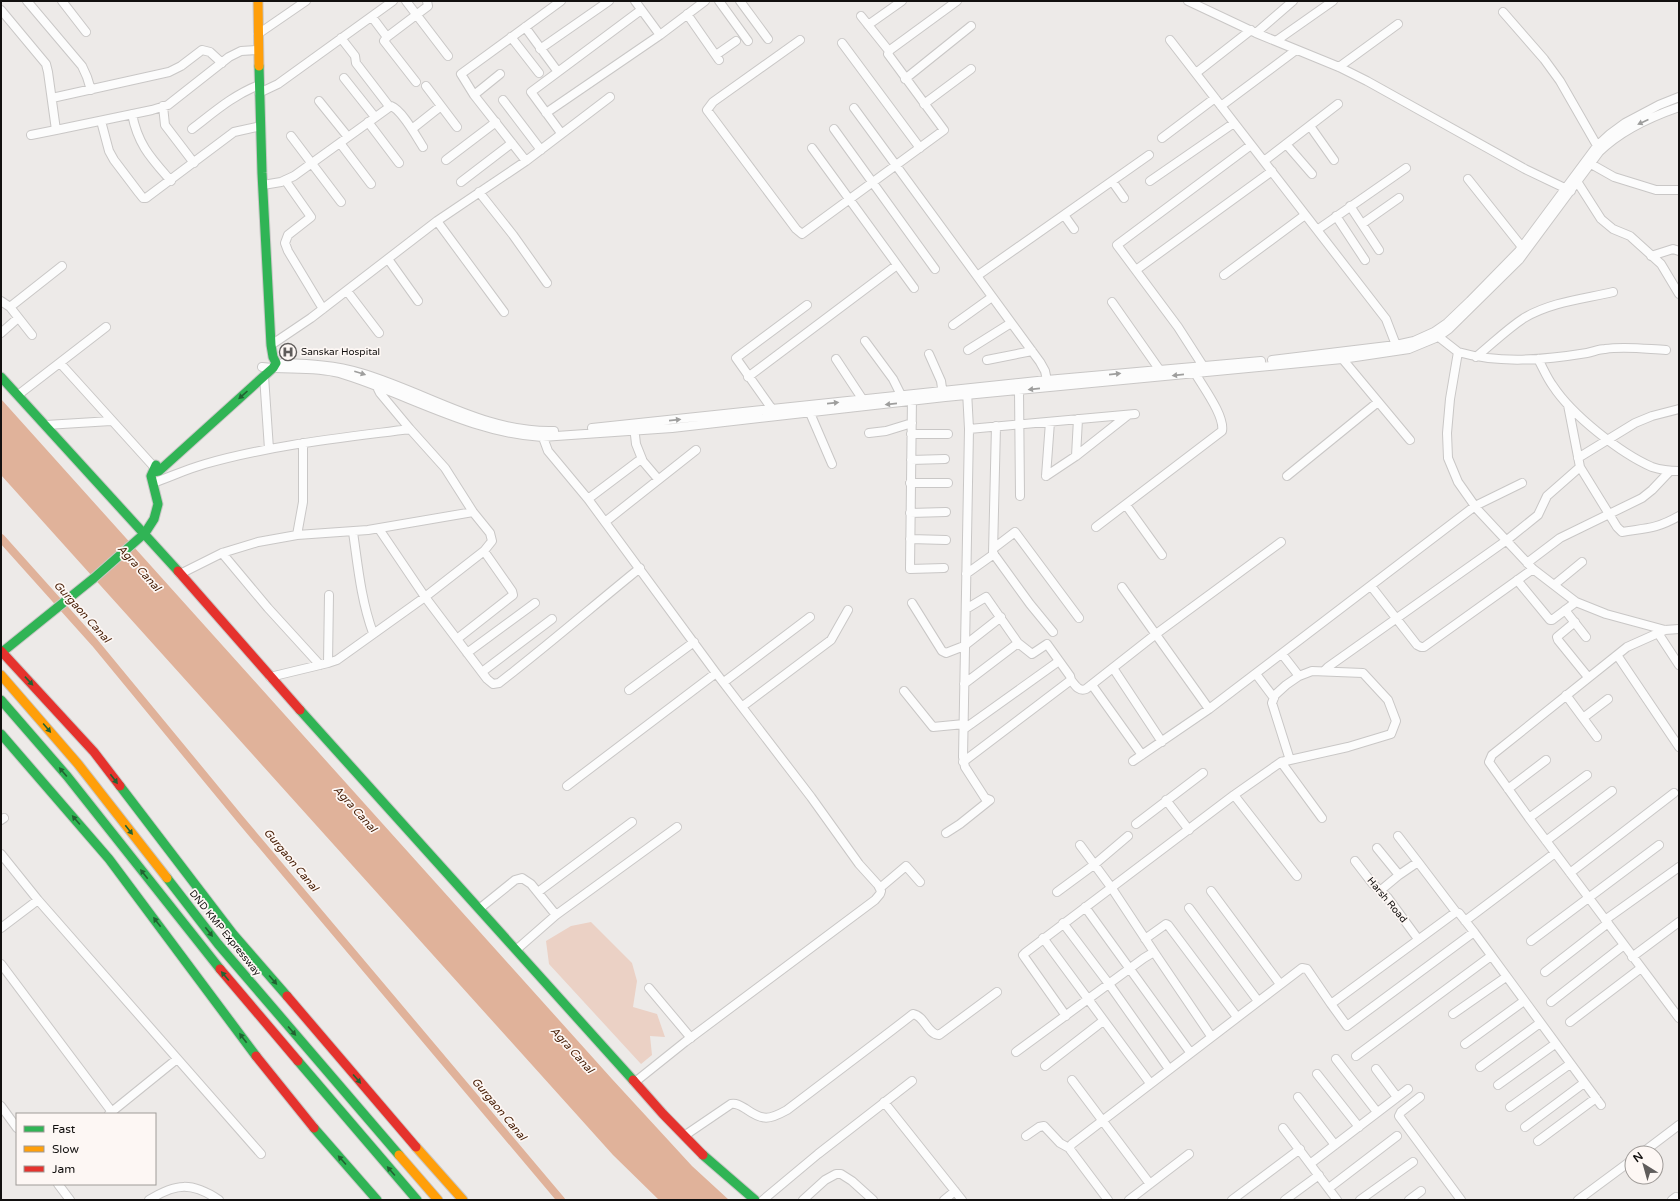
<svg xmlns="http://www.w3.org/2000/svg" width="1680" height="1201" font-family="'Varela Round',sans-serif">
  <style>
    .green { fill: #ebd1c5 }
    .water { fill: #e0b29a }
    .lines { fill: none; stroke-linecap: round; stroke-linejoin: round }
    .canal { stroke: #e0b29a; stroke-width: 8 }
    .street-casing { stroke: #c9c7c6; stroke-width: 10 }
    .fast-casing { stroke: #c9c7c6; stroke-width: 11 }
    .slow-casing { stroke: #c9c7c6; stroke-width: 11 }
    .jam-casing { stroke: #c9c7c6; stroke-width: 11 }
    .street { stroke: #fcfcfc; stroke-width: 8 }
    .fast { stroke: #30b455; stroke-width: 9 }
    .slow { stroke: #ff9f0a; stroke-width: 9 }
    .jam { stroke: #e5322d; stroke-width: 9 }
    .oneway { fill: #9e9e9d }
    .oneway2 { fill: #216232 }
    .labels { text-anchor: middle; dominant-baseline: central; stroke-width: 3.5; stroke-linejoin: round; paint-order: stroke }
    .poi-label { font-size: 10px; fill: #12100f; stroke: #fdf7f4; text-anchor: start }
    .street-label { font-size: 10px; fill: #12100f; stroke: #fdf7f4 }
    .water-label { font-size: 11px; font-style: italic; fill: #492008; stroke: #fdf7f4 }
  </style>
  <rect width="100%" height="100%" fill="#edeae8"/>
  <!-- green -->
  <path class="green" d="M591,922L632,963L637,981L633,1007L657,1014L665,1037L650,1036L652,1055L641,1064L549,964L546,941L571,926Z"/>
  <!-- water -->
  <path class="water" d="M1,399L612,1079L692,1166L729,1200H659L613,1155L1,475Z"/>
  <g class="lines">
    <!-- canal -->
    <path class="canal" d="M1,538L95,643L240,819L561,1200"/>
    <!-- street casing -->
    <g class="street-casing">
      <path id="street" d="M27,1L82,66L87,77L91,90
        M62,1L86,32
        M406,1L448,56
        M635,1L660,35
        M719,1L748,41
        M740,1L768,39
        M1188,1L1256,33L1339,67L1367,81L1525,169L1571,191
        M1,10L46,64L48,72L56,130L152,110L168,105L229,57L241,51L258,50
        M1503,12L1544,59L1560,81L1599,149
        M687,14L719,60
        M861,16L889,51
        M372,17L387,37
        M868,25L902,1
        M525,27L558,72
        M1256,33L1293,1
        M258,34L306,1
        M511,37L539,73
        M341,38L355,56L356,63L389,106
        M800,40L713,102L707,110L796,229L802,234L944,130L888,54L890,50L957,1
        M1170,40L1386,319L1396,345
        M1276,41L1333,1
        M842,43L920,148
        M540,49L609,1
        M716,55L736,41
        M1339,67L1398,24
        M1196,73L1251,30
        M344,78L375,117
        M905,79L971,26
        M416,82L384,41L387,37L428,6L427,1
        M426,86L457,127
        M259,93L278,84L393,1
        M474,95L500,74
        M52,98L169,72L181,66L202,50L210,52L222,63
        M503,100L541,150
        M319,101L348,137
        M924,104L971,69
        M163,106L165,125L194,163
        M1221,106L1296,50
        M854,108L1040,362L1045,371L1048,385
        M546,113L660,35L705,1
        M132,114C138,145 151,158 171,181
        M101,121L109,151L114,160L139,193L143,198H146L234,132L261,126
        M368,122L399,163
        M1310,126L1334,160
        M192,129C213,113 233,95 259,85
        M412,129L441,106
        M834,129L935,269
        M561,133L531,92L641,10
        M31,135L56,130
        M291,136L341,202
        M1162,138L1215,98
        M340,143L371,184
        M1286,144L1312,174
        M812,148L914,288
        M446,160L496,122
        M526,161L474,95L461,74L561,1
        M1264,161L1338,104
        M1591,164L1614,177L1656,190H1679
        M1468,179L1522,247
        M285,180L311,217L288,235L285,243L288,251L323,309
        M1112,181L1124,198
        M1150,181L1234,123
        M461,182L512,143
        M1578,183L1601,219L1613,229L1630,236L1661,264L1679,294
        M263,185L281,182L294,176L391,106C402,110 416,136 423,147
        M479,192L513,235L547,283
        M1350,206L1379,250
        M1064,215L1074,229
        M1336,216L1365,260
        M437,221L504,312
        M1362,224L1399,198
        M1317,230L1406,168
        M1651,256L1673,249L1679,251
        M388,259L418,301
        M1136,270L1272,171
        M1224,275L1305,215
        M977,276L1149,155
        M347,291L379,333
        M1,301L10,307L32,335
        M1112,302L1159,369
        M10,307L62,266
        M953,325L992,297
        M1,333L18,318
        M1435,334L1458,352L1450,399L1447,433L1448,458L1458,482L1477,509L1533,569L1576,602L1606,614L1665,630L1679,629
        M865,341L893,379L901,395
        M271,345L311,318L437,221L526,161L610,97
        M968,350L1011,323
        M1458,352C1500,364 1544,360 1587,353C1593,352 1599,349 1605,349C1625,346 1646,349 1666,350
        M929,354L941,381L943,395
        M1340,356L1410,440
        M1476,357C1492,344 1507,329 1524,318C1551,302 1583,299 1613,292
        M836,359L865,403
        M1538,359C1543,368 1547,378 1553,386C1572,415 1620,453 1652,467C1661,470 1670,471 1679,471
        M987,360L1032,351
        M1272,360L1396,345L1414,341L1434,332L1447,323L1470,301L1519,251L1597,146L1610,134L1625,123L1659,105L1679,97
        M60,363L155,468
        M283,363C310,364 335,365 361,373C426,392 485,433 554,431
        M262,367C287,370 314,366 339,373C406,393 471,433 542,437L672,428L945,397L1342,359L1409,349L1438,337L1449,329L1519,260L1599,152C1621,130 1650,117 1679,107
        M1205,369L1178,327L1117,245L1251,145
        M264,376L269,449
        M748,377L897,265
        M1019,391L1020,496
        M18,395L106,327
        M912,398L910,569L944,568
        M1568,405L1580,467L1617,527L1622,532C1647,528 1656,529 1679,516
        M772,409L736,358L807,305
        M810,413L832,464
        M46,425L111,421
        M634,426L636,444L642,459
        M996,426L993,553L1030,604L1053,632
        M592,428L1047,380L1261,361
        M969,429L1135,414
        M541,432L548,451L588,499L716,673L811,797L859,864L878,885L881,891L880,894L875,900L685,1042L635,1082
        M869,433L886,431L912,423
        M911,434H948
        M1076,456L1078,419
        M1578,458L1635,423L1652,416L1679,409
        M911,460L945,459
        M1046,476L1076,456L1128,415
        M1046,476L1050,422
        M1287,476L1378,402
        M153,483C170,477 187,469 205,464C271,445 341,438 410,429
        M910,483H948
        M588,499L641,459L658,479
        M1126,505L1162,555
        M910,513L946,512
        M605,522L696,450
        M1096,527L1222,431C1225,416 1203,387 1195,373
        M379,529L425,597L487,679L493,684L499,683C547,646 593,606 640,568
        M353,532C358,567 361,600 373,633
        M297,535L303,502V443
        M910,539L946,540
        M994,548L1015,532L1079,618
        M222,553L268,608L320,665
        M1527,563L1560,538L1642,498L1652,490L1670,471
        M180,574L222,553L258,542L297,535L368,530L473,512
        M966,574L994,554
        M1517,580L1550,620H1552L1576,602
        M1554,585L1582,562
        M1371,586L1417,645L1421,647H1424L1533,569
        M1122,587L1209,709
        M912,603L942,651L946,653L964,646L1001,617
        M966,609L986,597L1018,643
        M1565,610L1586,637
        M1575,622L1557,637L1558,640L1588,677
        M1665,630L1627,647L1492,755L1489,762L1529,818L1679,1018
        M1658,633L1679,665
        M457,639L513,595L512,591L484,551
        M467,653L535,603
        M1282,654L1299,676
        M1617,655L1679,747
        M328,663L329,595
        M1113,668L1162,742
        M1324,671L1328,667L1507,540L1538,515L1547,496L1580,467
        M482,672L552,619
        M1256,674L1274,698
        M270,677L328,663L337,660L425,597L484,551L492,541L490,533L473,512L445,468L410,429L380,393L378,389V384
        M1071,680C1075,685 1079,692 1086,689L1156,634L1281,542
        M724,682L810,617
        M1092,685L1142,755
        M629,690L694,642
        M904,691L933,727L964,724
        M1566,695L1597,737
        M743,706L831,640L848,610
        M1583,718L1608,699
        M964,729L1059,661
        M1133,761L1209,709L1475,506L1522,483
        M963,762L1071,680L1070,676L1047,644L1032,654L1018,643L964,684
        M1281,762L1322,818
        M567,786L716,673
        M1508,789L1546,760
        M1234,795L1297,876
        M1166,800L1189,830
        M1529,818L1587,775
        M1,820L4,818
        M1136,824L1203,773
        M946,833L960,824L990,800L985,798L965,767L963,757L969,429L967,391
        M1398,836L1418,862
        M1546,841L1612,791
        M1080,845L1111,887L1154,952
        M1377,848L1399,875L1381,890
        M1,854L38,900L261,1154
        M1355,861L1372,883L1388,898L1418,939
        M1570,873L1674,793
        M1399,875L1418,862L1456,912
        M880,888L906,866L920,882
        M1211,891L1280,984
        M538,892L632,822
        M1057,892L1095,864L1128,836
        M1085,907L1190,1052
        M1189,908L1258,1001
        M479,909L515,880L522,878L531,884L556,915
        M1605,920L1679,867
        M1465,921L1555,853
        M1063,923L1109,984L1169,1069
        M1,928L38,900
        M1043,938L1150,1083
        M1145,939L1166,924L1168,925L1237,1017
        M1531,941L1659,845
        M516,950L556,915L677,827
        M1632,957L1679,922
        M1,964L112,1112
        M1545,972L1608,923
        M649,988L691,1038
        M1551,1002L1624,945
        M1331,1004L1347,1026L1474,932
        M1453,1014L1506,977
        M1066,1016L1025,958L1023,955L1025,953L1234,795L1281,762L1290,760L1348,747L1391,734L1396,721L1388,700L1363,673L1312,671L1299,676L1286,685L1275,695L1272,703L1290,760
        M1570,1022L1641,968
        M1465,1044L1524,1001
        M1016,1052L1144,958L1154,952L1211,1036
        M1356,1056L1491,956
        M1336,1059L1377,1112
        M1045,1066L1103,1021
        M1480,1067L1540,1023
        M1376,1069L1397,1097
        M1317,1074L1359,1127
        M1072,1080L1150,1184
        M1498,1085L1555,1044
        M1298,1097L1335,1145
        M1420,1097L1401,1112L1399,1116L1461,1200
        M884,1102L962,1200
        M1,1106L17,1128
        M1510,1107L1570,1064
        M109,1114L177,1059
        M1525,1127L1584,1083
        M1283,1128L1337,1200
        M684,1136L731,1104C737,1103 741,1106 746,1109C763,1121 769,1120 787,1110L891,1031L913,1014C925,1016 927,1034 939,1035L997,992
        M1026,1136L1039,1127L1044,1126L1060,1143L1069,1148
        M1538,1141L1596,1098
        M1642,1153L1679,1125
        M1310,1164L1408,1089
        M58,1184L70,1200
        M1329,1188L1397,1136
        M149,1200C176,1183 192,1182 219,1200
        M763,1200L818,1154L912,1081
        M803,1200L825,1180L836,1174H841L852,1181L873,1200
        M944,1200L955,1191
        M1108,1200L1069,1148L1072,1144L1302,968L1307,969L1331,1004L1456,912L1459,913L1474,932L1601,1105
        M1129,1200L1189,1154
        M1232,1200L1300,1149
        M1285,1200L1319,1175
        M1360,1200L1413,1162
        M1409,1200L1421,1191
        M1578,1200L1632,1160
        M1672,1200L1676,1197"/>
    </g>
    <!-- fast casing -->
    <g class="fast-casing">
      <path id="fast" d="M1,377L178,571
        M153,472L159,471L273,368L276,363L273,357L271,345L262,173L259,66
        M1,653L94,578L145,533L154,519L158,504L151,476L156,465
        M1,700L67,776L220,969
        M300,710L633,1080
        M1,734L109,859L256,1056
        M120,786L233,934L287,996
        M167,878L218,944L399,1155
        M298,1061L417,1200
        M314,1128L377,1200
        M703,1155L755,1200"/>
    </g>
    <!-- slow casing -->
    <g class="slow-casing">
      <path id="slow" d="M258,1L259,66
        M1,675L78,764L167,878
        M416,1147L463,1200
        M399,1155L438,1200"/>
    </g>
    <!-- jam casing -->
    <g class="jam-casing">
      <path id="jam" d="M178,571L300,710
        M1,651L94,752L120,786
        M220,969L298,1061
        M287,996L416,1147
        M256,1056L314,1128
        M633,1080L663,1114L703,1155"/>
    </g>
    <!-- street -->
    <use href="#street" class="street"/>
    <!-- fast -->
    <use href="#fast" class="fast"/>
    <!-- slow -->
    <use href="#slow" class="slow"/>
    <!-- jam -->
    <use href="#jam" class="jam"/>
  </g>
  <!-- one-way arrows -->
  <defs><path id="oneway-solid" d="M-6-.8H1V-3.2L6.5 0L1 3.2V.8H-6Z"/></defs>
  <g class="oneway">
    <use href="#oneway-solid" transform="translate(1643 122) rotate(155)"/>
    <use href="#oneway-solid" transform="translate(360 373) rotate(17)"/>
    <use href="#oneway-solid" transform="translate(1115 374) rotate(-6)"/>
    <use href="#oneway-solid" transform="translate(1178 375) rotate(174)"/>
    <use href="#oneway-solid" transform="translate(1034 389) rotate(174)"/>
    <use href="#oneway-solid" transform="translate(833 403) rotate(-6)"/>
    <use href="#oneway-solid" transform="translate(891 404) rotate(174)"/>
    <use href="#oneway-solid" transform="translate(675 420) rotate(-6)"/>
  </g>
  <g class="oneway2">
    <use href="#oneway-solid" transform="translate(243 395) rotate(138)"/>
    <use href="#oneway-solid" transform="translate(29 681) rotate(47)"/>
    <use href="#oneway-solid" transform="translate(47 728) rotate(50)"/>
    <use href="#oneway-solid" transform="translate(63 772) rotate(-130)"/>
    <use href="#oneway-solid" transform="translate(114 779) rotate(53)"/>
    <use href="#oneway-solid" transform="translate(76 820) rotate(-131)"/>
    <use href="#oneway-solid" transform="translate(129 830) rotate(52)"/>
    <use href="#oneway-solid" transform="translate(144 874) rotate(-128)"/>
    <use href="#oneway-solid" transform="translate(157 922) rotate(-127)"/>
    <use href="#oneway-solid" transform="translate(209 932) rotate(52)"/>
    <use href="#oneway-solid" transform="translate(225 976) rotate(-130)"/>
    <use href="#oneway-solid" transform="translate(273 980) rotate(49)"/>
    <use href="#oneway-solid" transform="translate(292 1031) rotate(49)"/>
    <use href="#oneway-solid" transform="translate(243 1038) rotate(-127)"/>
    <use href="#oneway-solid" transform="translate(357 1079) rotate(49)"/>
    <use href="#oneway-solid" transform="translate(342 1160) rotate(-132)"/>
    <use href="#oneway-solid" transform="translate(391 1171) rotate(-131)"/>
  </g>
  <!-- icons -->
  <defs>
    <g id="hospital-ring" transform="scale(0.9)"><circle r="9.5" fill="#fdf7f4" stroke="#5f5c5b" stroke-width="1.5"/><path d="M-5-5h3v3.5h4V-5h3V5h-3V1.5h-4V5h-3Z" fill="#5f5c5b"/></g>
  </defs>
  <g fill-rule="evenodd">
    <use href="#hospital-ring" x="288" y="352"/>
  </g>
  <g class="labels">
    <!-- poi labels -->
    <g class="poi-label">
      <text x="301" y="352">Sanskar Hospital</text>
    </g>
    <!-- street labels -->
    <g class="street-label">
      <text transform="translate(1387 900) rotate(50)">Harsh Road</text>
      <text transform="translate(225 933) rotate(51)">DND KMP Expressway</text>
    </g>
    <!-- water labels -->
    <g class="water-label">
      <text transform="translate(139 568) rotate(48)">Agra Canal</text>
      <text transform="translate(82 612) rotate(48)">Gurgaon Canal</text>
      <text transform="translate(355 809) rotate(48)">Agra Canal</text>
      <text transform="translate(291 860) rotate(50)">Gurgaon Canal</text>
      <text transform="translate(572 1050) rotate(48)">Agra Canal</text>
      <text transform="translate(499 1109) rotate(50)">Gurgaon Canal</text>
    </g>
  </g>
  <!-- border -->
  <rect width="1680" height="1201" fill="none" stroke="#12100f" stroke-width="4"/>
  <!-- legend -->
  <rect x="16" y="1113" width="140" height="72" fill="#fdf7f4" stroke="#9f9b98"/>
  <rect x="24" y="1126" width="20" height="6" fill="#30b455" stroke="#9f9b98"/>
  <text x="52" y="1133" font-size="12" fill="#12100f">Fast</text>
  <rect x="24" y="1146" width="20" height="6" fill="#ff9f0a" stroke="#9f9b98"/>
  <text x="52" y="1153" font-size="12" fill="#12100f">Slow</text>
  <rect x="24" y="1166" width="20" height="6" fill="#e5322d" stroke="#9f9b98"/>
  <text x="52" y="1173" font-size="12" fill="#12100f">Jam</text>
  <!-- north arrow -->
  <g transform="translate(1644 1165) rotate(323)"><circle r="19" fill="#fdf7f4" stroke="#9f9b98"/>
  <path d="M0-3L7 15L0 10L-7 15Z" fill="#5f5c5b"/>
  <text y="-6" font-size="11" font-weight="bold" text-anchor="middle" fill="#12100f">N</text>
  </g>
</svg>
